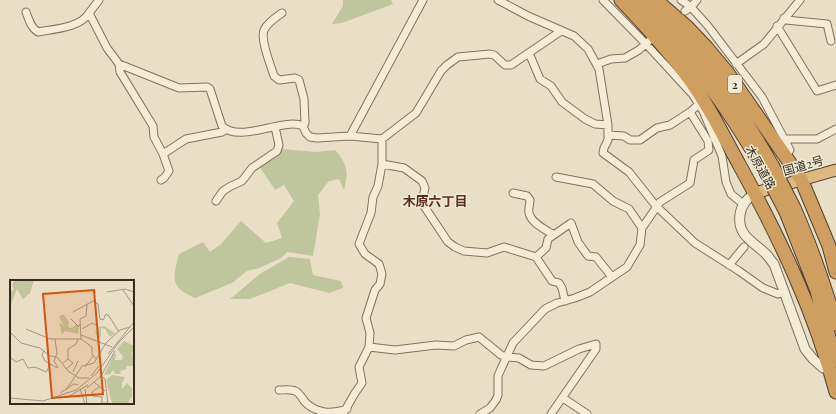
<svg xmlns="http://www.w3.org/2000/svg" width="836" height="414" font-family="'Playfair Display','Noto Sans JP',serif">
  <style>
    .green { fill: #c0c69b }
    .lines { fill: none; stroke-linecap: round; stroke-linejoin: round }
    .minor-casing { stroke: #82715e; stroke-width: 9 }
    .tertiary-casing { stroke: #82715e; stroke-width: 11 }
    .trunk-casing { stroke: #504031; stroke-width: 13 }
    .motorway-casing { stroke: #504031; stroke-width: 15 }
    .minor { stroke: #f5ecd8; stroke-width: 7 }
    .tertiary { stroke: #f5ecd8; stroke-width: 9 }
    .trunk { stroke: #dbb981; stroke-width: 11 }
    .motorway { stroke: #ce9f60; stroke-width: 13 }
    .motorway-bridge-casing { stroke: #504031; stroke-width: 15; stroke-linecap: butt }
    .motorway-bridge { stroke: #ce9f60; stroke-width: 13 }
    .labels { text-anchor: middle; dominant-baseline: central; stroke-width: 3; stroke-linejoin: round; paint-order: stroke }
    .shield { fill: #f1e9d4; stroke: #6d6356; stroke-width: 1 }
    .shield-label { font-size: 11px; font-weight: bold; fill: #342a20 }
    .street-label { font-size: 12px; fill: #342a20; stroke: #f1e9d4 }
    .neighbourhood-label { font-size: 13px; font-weight: bold; fill: #5b3024; stroke: #f1e9d4 }
    .inset-road { fill: none; stroke: #a19784; stroke-width: 1 }
    .view { fill: #d6540e; fill-opacity: 0.15; stroke: #d6540e; stroke-width: 2 }
    .inset-edge { fill: none; stroke: #342a20; stroke-width: 2 }
  </style>
  <rect width="100%" height="100%" fill="#e9dfc6"/>
  <!-- green -->
  <path class="green" d="M343,0H391L393,4L342,23L332,24L343,6Z
    M282,149L316,152L335,150C347,164 349,171 344,190L339,179L329,181L318,195L320,214L313,256L287,252L281,258L259,268L247,271L232,283L195,298C169,287 173,278 179,254L203,242L210,252L221,244L241,221L266,243L282,238L277,223L294,201L284,185L275,190L259,166Z
    M289,257L310,259L313,275L341,281L343,288L329,293L290,283L250,299H230L260,274Z"/>
  <g class="lines">
    <!-- minor casing -->
    <g class="minor-casing">
      <path id="minor" d="M99,0L89,13L107,48L119,64L120,72L125,80L153,126L154,137L163,154L169,171L164,178L161,180
        M498,0L528,16L574,36L588,49L599,69L608,125V140L604,148L603,153L629,172L656,206L695,243L739,271L763,288L778,294L785,292
        M603,0L646,44L693,95L703,111L722,156L726,182L731,194L743,204
        M681,0L691,7L708,26L762,97L790,150L786,155
        M685,11L691,7L697,0
        M26,12C29,20 31,28 38,32C54,29 80,28 89,13
        M282,13C276,17 267,24 264,30C260,40 271,66 274,76L279,80L295,78L299,80L304,99L305,123L303,126
        M784,18L786,20L827,24L831,41
        M777,26L817,91L836,85
        M529,53L540,79L551,86L562,102L585,119L595,124L608,125
        M119,64L179,88L207,87L210,89L222,126C240,144 283,117 303,126L306,133L310,137L317,138L350,136L382,139L416,113L441,71L447,65L458,57L490,54L494,55L505,65H511L561,31
        M597,64L611,59L625,58L639,50L649,41
        M736,64L764,44L800,0
        M608,135L624,136L630,140H640L657,128L670,125L690,112
        M350,136L423,0
        M784,139H817L836,129
        M163,154L186,139L222,132L225,130
        M382,164L404,168L422,181L425,188L422,201L424,206L448,242L455,247L464,251L487,253L504,247L536,257L552,281L559,283L562,288L565,301
        M556,177L593,184L613,201L629,209L642,228
        M513,193L527,196L530,200C530,204 528,209 529,213C531,223 546,230 554,235
        M216,201L223,191L231,186L242,181L252,168L277,151L279,145L275,127
        M536,257L546,248L548,239L571,223L578,242L588,256L596,257L612,277
        M729,265L744,247
        M369,347L395,350L436,345L454,346L466,340L479,337L501,355L507,357L519,358L531,365L544,366L579,349L596,344V349L551,414
        M279,390C284,390 290,389 295,391C299,392 302,398 305,402C317,414 331,414 347,409
        M563,398L587,414
        M343,414L355,393L362,383L359,367L369,347L370,333L366,318L375,290L380,284L382,274L379,264L365,254L359,244L371,213L373,197L378,186L382,164V139
        M480,414L490,408L496,400L498,395V376L501,369L513,343L545,309L557,303L575,298L590,292L627,267L640,245L642,228L660,202L690,183L694,160L709,150L708,141L690,112L699,104"/>
    </g>
    <!-- tertiary casing -->
    <g class="tertiary-casing">
      <path id="tertiary" d="M755,193C747,199 741,205 740,215C737,236 754,242 766,254C769,257 771,261 774,264L805,349L813,359L823,368"/>
    </g>
    <!-- trunk casing -->
    <g class="trunk-casing">
      <path id="trunk" d="M755,193L836,170"/>
    </g>
    <!-- motorway casing -->
    <g class="motorway-casing">
      <path id="motorway" d="M621,0C643,23 665,47 685,73C707,102 723,135 740,166C780,239 815,312 836,392
        M632,0C686,47 727,107 763,168
        M647,0C666,20 685,39 703,61C729,93 751,129 772,165
        M656,0L687,27L707,48L727,72L801,179L829,246L836,272
        M794,208C811,246 824,284 836,324
        M786,212L817,291L835,360"/>
    </g>
    <!-- minor -->
    <use href="#minor" class="minor"/>
    <!-- tertiary -->
    <use href="#tertiary" class="tertiary"/>
    <!-- trunk -->
    <use href="#trunk" class="trunk"/>
    <!-- motorway -->
    <use href="#motorway" class="motorway"/>
    <!-- motorway-bridge casing -->
    <g class="motorway-bridge-casing">
      <path id="motorway-bridge" d="M772,165L794,208
        M763,168L786,212"/>
    </g>
    <!-- motorway-bridge -->
    <use href="#motorway-bridge" class="motorway-bridge"/>
  </g>
  <g class="labels">
    <!-- shield labels -->
    <rect class="shield" x="728" y="75" width="14" height="18" rx="3"/>
    <g class="shield-label">
      <text x="735" y="84">2</text>
    </g>
    <!-- street labels -->
    <g class="street-label">
      <text transform="translate(803 165) rotate(-16)">国道2号</text>
      <text transform="translate(761 167) rotate(61)">木原道路</text>
    </g>
    <!-- neighbourhood labels -->
    <g class="neighbourhood-label">
      <text x="435" y="200">木原六丁目</text>
    </g>
  </g>
  <!-- overview -->
  <g transform="translate(10 280)">
    <rect width="124" height="124" fill="#e9dfc6"/>
    <path d="M4,0H24L20,13L13,19L7,9L0,27V12L4,9L2,6ZM51,35H54L59,42L58,47L62,48L66,44L69,46L68,54L55,51L52,55L49,42L54,46L49,37ZM94,46L105,53L100,57L95,49L91,48V56L88,59L85,51L88,52V47ZM114,61L124,66V74L121,72L124,78V86H116L117,89L110,91L111,94H106L103,90L100,94L94,95L104,74H106L105,80H112L113,76L107,69ZM102,95L115,97L112,103V109L117,103L122,108V117L117,124H103L101,120L96,100Z" fill="#c0c69b"/>
    <path class="inset-road" d="M113,10L124,26M97,12L115,9L124,12M77,25L76,36L70,39L71,59L82,67V74L86,79M63,32L83,21L88,24L90,39L93,40L96,34L99,36L109,52M61,39L68,46L71,45M16,49L40,59H71M72,49L82,43L86,45M0,52L11,63L30,68L40,76L47,77L58,91L69,98H79M71,55L102,67M45,59L47,73L44,81L48,88M34,71L32,75L35,81L47,88M98,74L124,42M0,77L6,82L13,79L18,88L25,87L36,92L41,84M53,83L58,79V69L66,64L68,59M75,87L83,76M56,89L63,83L58,79M63,92L68,81M90,95L95,99L98,124M81,96L89,86M84,102L95,111M89,107L82,112L83,116L92,117V123M77,108L91,96L105,71M70,109L75,124M75,109L77,124M56,110L72,86L84,83L96,63L110,50L120,47M50,113L64,104L68,105M0,118L33,121L66,110L87,93L109,62L124,47M56,118L78,105M81,124L98,123"/>
    <path class="view" d="M84,10L93,114L42,118L33,14Z"/>
    <rect width="124" height="124" class="inset-edge"/>
  </g>
</svg>
